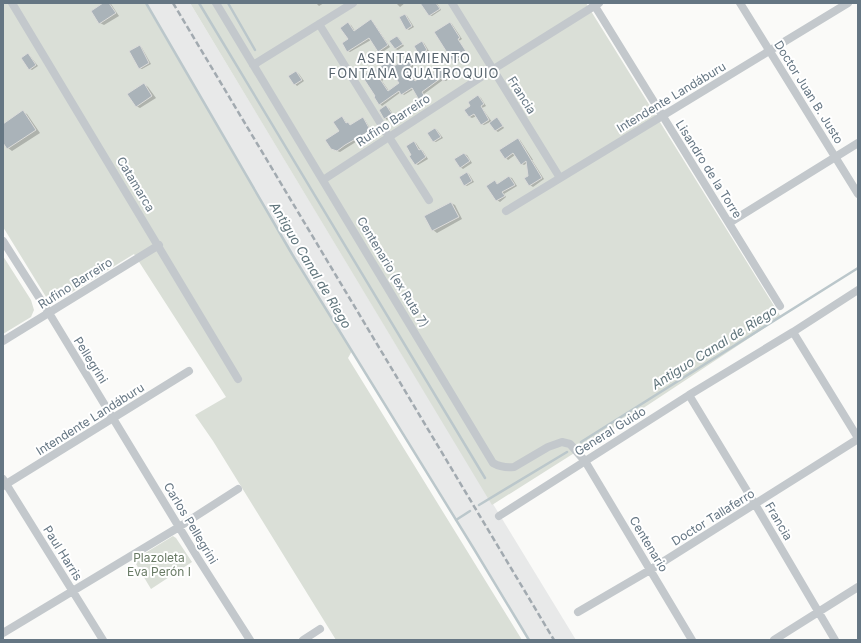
<svg xmlns="http://www.w3.org/2000/svg" width="861" height="643" font-family="Inter,sans-serif">
  <style>
    .built { fill: #e8e9e9 }
    .green { fill: #dadfd7 }
    .shadow { fill: #0003; fill-rule: evenodd }
    .lines { fill: none; stroke-linecap: round; stroke-linejoin: round }
    .stream { stroke: #bbc7cb; stroke-width: 2.5 }
    .building { fill: #aab3b9; stroke: #dcdcda; fill-rule: evenodd }
    .minor { stroke: #c3c8cc; stroke-width: 8 }
    .rail { stroke: #a2aab0; stroke-width: 2.5; stroke-dasharray: 6 3; stroke-linecap: butt }
    .labels { text-anchor: middle; dominant-baseline: central; stroke-width: 4; stroke-linejoin: round; paint-order: stroke }
    .street-label { font-size: 12px; fill: #657683; stroke: #fff }
    .park-label { font-size: 12px; fill: #687a64; stroke: #fff }
    .neighbourhood-label { font-size: 13px; letter-spacing: 1px; fill: #57646e; stroke: #fff }
    .water-label { font-size: 13px; font-style: italic; fill: #60757c; stroke: #fff }
  </style>
  <rect width="100%" height="100%" fill="#fafaf8"/>
  <!-- built -->
  <path class="built" d="M145,3H190L393,340L576,640H529L474,549L292,254Z"/>
  <!-- green -->
  <path class="green" d="M3,3H145L292,254L352,351L348,358L522,640H336L213,441L195,415L226,397L134,254L51,305L3,227Z
    M190,3H586L781,317L598,438L492,505Z
    M3,256L31,300L34,310L31,317L3,334Z
    M173,536L176,538L192,562L151,589L136,564L137,558Z"/>
  <!-- shadow -->
  <path class="shadow" d="M105,3L111,4L119,16L104,25L100,23Z
    M316,3H324L319,6Z
    M396,3H405L400,7Z
    M421,3H437L441,10L432,16L429,15Z
    M405,15L407,16L414,27L409,30L407,29Z
    M371,21L373,22L390,47L381,53L378,51L371,40L350,52L348,51L349,40L348,24L351,25L355,31Z
    M450,23L452,24L462,39L459,41L468,55L456,62L454,61Z
    M397,37L399,38L404,46L398,50L395,49Z
    M422,42L424,43L429,51L422,55L420,54Z
    M140,46L142,48L151,64L142,69L139,68Z
    M28,54L30,56L38,66L32,70L30,69Z
    M408,59L410,61L414,67L409,70L416,81L431,70L435,74L445,68L448,69L452,77L446,81L443,80L424,94L427,98L422,101L420,100L414,89L404,95L401,92L382,106L380,104L375,97L377,96L376,71L390,61L392,63L395,67ZM393,73L400,84L389,91L382,81Z
    M296,72L299,74L304,81L297,86L295,84Z
    M144,84L148,87L156,98L140,108L136,106Z
    M478,96L481,98L486,106L482,108L492,122L497,119L499,120L504,128L498,132L495,130L490,122L484,125L482,124L477,116L472,118L470,117L466,110L472,106Z
    M386,107L389,108L394,116L387,120L385,118L380,111Z
    M23,112L27,114L40,133L12,151L8,148L3,141V125Z
    M342,118L344,119L347,124L348,123L351,125L363,118L365,120L371,130L370,133L340,152L334,150L341,132Z
    M435,129L437,130L443,138L436,142L433,141Z
    M518,139L520,140L533,160H532L544,179L533,187L530,185L527,163L524,165L522,164L515,155L508,160L506,158Z
    M414,142L416,143L420,149L423,151L428,159L418,165L416,164L413,155Z
    M464,154L467,155L472,163L463,169L460,167Z
    M467,173L469,174L474,182L467,186L465,185Z
    M509,177L512,178L517,186L504,194L506,197L500,202L497,200L488,186L495,181L498,184Z
    M451,203L455,205L462,219L437,233L433,230Z"/>
  <g class="lines">
    <!-- stream -->
    <path class="stream" d="M146,3L292,254L474,549L529,640
      M199,3L485,478
      M228,3L255,50
      M581,442L858,268
      M479,505L567,452
      M456,520L470,511"/>
  </g>
  <!-- building -->
  <path class="building" d="M103,3H109L116,13L99,24L91,11Z
    M420,3H436L440,9L429,16Z
    M405,14L412,26L406,30L399,17Z
    M371,19L388,45L378,52L369,38L347,52L342,43L348,39L340,28L348,22L354,31Z
    M450,22L460,38L458,39L467,53L453,62L434,32Z
    M397,36L403,44L395,49L389,41Z
    M422,41L427,50L419,55L414,46Z
    M140,45L149,63L139,69L129,51Z
    M28,53L36,65L29,70L21,58Z
    M408,58L412,65L407,68L415,81L431,69L434,74L445,67L451,76L443,81L441,78L422,92L425,97L419,100L412,88L401,95L399,91L379,105L374,97L375,96L362,76L373,68L375,70L390,60L394,66ZM391,72L399,83L388,91L380,79Z
    M296,71L302,80L294,85L288,76Z
    M144,83L152,96L136,107L127,94Z
    M478,95L484,104L481,106L489,120L481,125L474,114L469,117L464,110L470,106L468,102Z
    M386,105L392,114L384,119L379,110Z
    M23,110L36,130L7,149L3,143V124Z
    M342,116L346,123L348,122L350,125L363,117L369,128L368,132L345,145L337,151L331,149L325,140L339,131L333,122Z
    M497,117L503,126L495,131L489,123Z
    M435,128L441,137L433,142L427,133Z
    M518,138L542,178L529,186L524,178L528,176L526,161L521,165L513,153L505,159L499,150Z
    M414,141L419,150L421,149L426,157L415,165L409,156L411,155L406,146Z
    M464,153L470,161L460,168L454,159Z
    M467,172L472,181L464,186L459,177Z
    M509,176L515,185L502,192L505,196L496,201L486,186L495,180L497,184Z
    M451,202L459,217L432,231L424,216Z"/>
  <g class="lines">
    <!-- minor -->
    <path class="minor" d="M12,3L238,379
      M216,3L493,463C500,467 506,468 514,467L548,447L562,442L570,444L585,461L692,640
      M452,3L560,178
      M593,3L780,306
      M740,3L858,194
      M319,24L389,137L429,200
      M253,65L353,3
      M323,180L492,70L599,3
      M506,211L848,3
      M729,223L858,143
      M3,241L49,313L199,560L250,640
      M793,332L858,438
      M3,341L159,245
      M689,395L755,504L835,640
      M3,479L103,640
      M3,486L189,371
      M499,516L689,395L793,332L858,290
      M578,612L650,570L858,439
      M3,633L179,527L238,489
      M303,640L320,629
      M774,640L858,587"/>
    <!-- rail -->
    <path class="rail" d="M173,3L554,640"/>
  </g>
  <g class="labels">
    <!-- street labels -->
    <g class="street-label">
      <text transform="translate(809 92) rotate(58)">Doctor Juan B. Justo</text>
      <text transform="translate(522 95) rotate(58)">Francia</text>
      <text transform="translate(671 97) rotate(-31)">Intendente Landáburu</text>
      <text transform="translate(393 120) rotate(-33)">Rufino Barreiro</text>
      <text transform="translate(709 169) rotate(58)">Lisandro de la Torre</text>
      <text transform="translate(136 184) rotate(59)">Catamarca</text>
      <text transform="translate(393 272) rotate(59)">Centenario (ex Ruta 7)</text>
      <text transform="translate(75 283) rotate(-32)">Rufino Barreiro</text>
      <text transform="translate(91 360) rotate(58)">Pellegrini</text>
      <text transform="translate(90 419) rotate(-32)">Intendente Landáburu</text>
      <text transform="translate(610 431) rotate(-32)">General Guido</text>
      <text transform="translate(713 517) rotate(-32)">Doctor Tallaferro</text>
      <text transform="translate(779 521) rotate(60)">Francia</text>
      <text transform="translate(191 523) rotate(59)">Carlos Pellegrini</text>
      <text transform="translate(649 544) rotate(59)">Centenario</text>
      <text transform="translate(63 553) rotate(58)">Paul Harris</text>
    </g>
    <!-- park labels -->
    <g class="park-label">
      <text x="159" y="557">Plazoleta<tspan x="159" dy="14">Eva Perón I</tspan></text>
    </g>
    <!-- neighbourhood labels -->
    <g class="neighbourhood-label">
      <text x="414" y="58">ASENTAMIENTO<tspan x="414" dy="15">FONTANA QUATROQUIO</tspan></text>
    </g>
    <!-- water labels -->
    <g class="water-label">
      <text transform="translate(311 265) rotate(59)">Antiguo Canal de Riego</text>
      <text transform="translate(714 347) rotate(-32)">Antiguo Canal de Riego</text>
    </g>
  </g>
  <!-- border -->
  <rect width="861" height="643" fill="none" stroke="#657683" stroke-width="8"/>
</svg>
